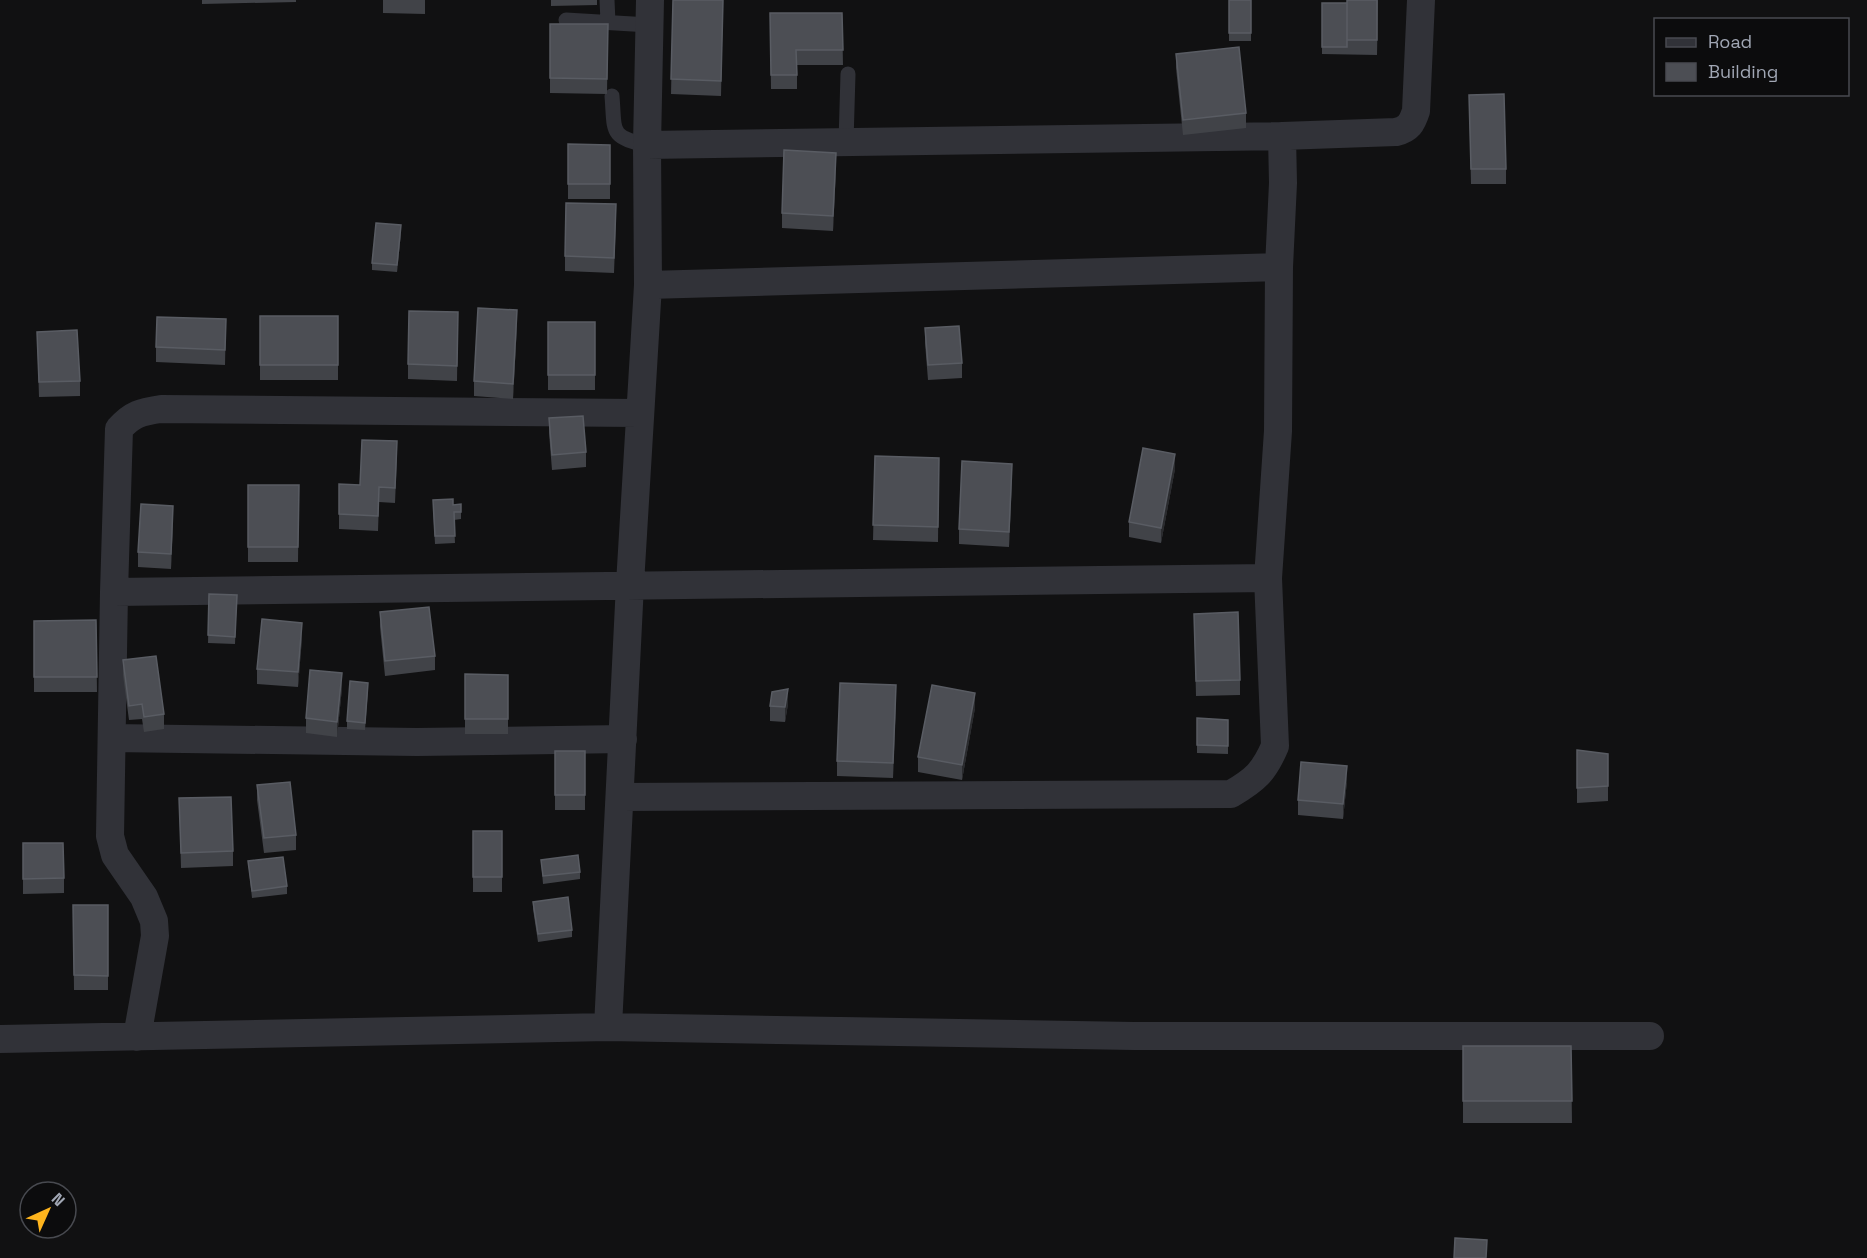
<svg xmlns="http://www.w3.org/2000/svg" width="1867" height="1258" font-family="'Space Grotesk',sans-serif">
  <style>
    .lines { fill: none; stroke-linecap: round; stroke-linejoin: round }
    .service { stroke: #313238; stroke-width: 15 }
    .minor { stroke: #313238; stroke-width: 28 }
    .wall { fill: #414348 }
    .shaded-wall { fill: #2a2b2e }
    .building { fill: #4c4e54; stroke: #595c63; stroke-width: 1.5 }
  </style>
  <rect width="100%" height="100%" fill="#111112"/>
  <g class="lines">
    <!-- service -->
    <path class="service" d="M607,0L608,22
      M566,20L649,25
      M612,96C615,132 609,137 647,145
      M846,142L848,74"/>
    <!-- minor -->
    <path class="minor" d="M1282,136L1396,132C1409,129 1412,123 1416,111L1421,0
      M647,145L1282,136L1283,183L1279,267
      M639,413L161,409C141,412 132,414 119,429L114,592L1268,578
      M114,592L110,836L115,855L144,897L154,921L155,936L137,1037
      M112,738L417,742L623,739
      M620,797L1231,794C1255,780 1264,772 1275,746L1268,578L1278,431L1279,267L648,285
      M608,1027L630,584L648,285L647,145L650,0
      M0,1039L608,1027L1134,1036H1650"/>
  </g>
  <!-- wall -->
  <path class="wall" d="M202,0H296V2L202,4Z
    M383,0H425V14L383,13Z
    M551,0H597V5L551,6Z
    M673,0H723L721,96L671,94Z
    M1229,0H1251V41H1229Z
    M1378,0L1377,55L1322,54V3H1347Z
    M770,13H842L843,65H797V89H771Z
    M550,24H608L607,94L550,93Z
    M1176,54L1246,113V128L1183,135L1176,68Z
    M1469,95L1506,169V184H1471Z
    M568,144L610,145V199H568Z
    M836,168L833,231L782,228V213Z
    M616,219L614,273L565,271V256Z
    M401,233L397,272L372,270V263Z
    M458,312L457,381L408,379V364Z
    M260,316H338V380H260Z
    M226,319L225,365L156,362V347Z
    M548,322H595V390H548Z
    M517,325L513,399L474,396V381Z
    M925,328L962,363V378L928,380L925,343Z
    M37,332L80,381V396L39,397Z
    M549,418L586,452V467L552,470L549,433Z
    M397,456L395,503L379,502L378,531L339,529V484L360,485Z
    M875,456L939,458L938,542L873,540Z
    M1175,469L1161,543L1129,537V522Z
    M1012,479L1009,547L959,544V529Z
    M248,485H299L298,562H248Z
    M453,505L461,512V519L454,520L455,543L435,544L433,508Z
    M173,521L171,569L138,567V552Z
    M209,594L237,595L235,644L208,643Z
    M380,612L435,656V670L385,676L380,627Z
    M1194,614L1240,680V695L1196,696Z
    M96,620L97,692H34V621Z
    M302,638L298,687L257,684V669Z
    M123,660L164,714V729L144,732L142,719L129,720L123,675Z
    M465,674L508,675V734H465Z
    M342,688L337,737L306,733V718Z
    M368,690L365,730L347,729V721Z
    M896,700L893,778L837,776V761Z
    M788,704L785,722L770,721V706Z
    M975,708L962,780L918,772V757Z
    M1197,718L1228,720V754L1197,753Z
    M1577,750L1608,754V801L1577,803Z
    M555,751H585V810H555Z
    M1347,781L1343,819L1298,815V800Z
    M257,785L296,835V850L264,853L257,800Z
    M179,798L233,851V866L181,868Z
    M473,831H502V892H473Z
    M23,843L64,878V893L23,894Z
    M541,860L580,872V879L543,884Z
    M248,861L287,886V894L252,898Z
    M533,902L572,930V937L538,942L533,909Z
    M73,905H108V990H74Z
    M1463,1046H1571L1572,1123H1463Z"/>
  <!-- shaded-wall -->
  <path class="shaded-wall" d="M836,153V168L833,231V216Z
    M401,225V233L397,272V265Z
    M517,310V325L513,399V384Z
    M1175,454V469L1161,543V528Z
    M1012,464V479L1009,547V532Z
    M173,506V521L171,569V554Z
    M302,623V638L298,687V672Z
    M342,673V688L337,737V722Z
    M896,685V700L893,778V763Z
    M788,689V704L785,722V707Z
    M975,693V708L962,780V765Z
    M1347,766V781L1343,819V804Z"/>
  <!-- building -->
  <path class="building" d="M673,0H723L721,81L671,79Z
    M1229,0H1251V33H1229Z
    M1347,0H1377V40H1347Z
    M1322,3H1347V47H1322Z
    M770,13H842L843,50H796L797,75H771Z
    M550,24H608L607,79L550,78Z
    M1239,47L1246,113L1183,120L1176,54Z
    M1504,94L1506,169H1471L1469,95Z
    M568,144L610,145V184H568Z
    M784,150L836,153L833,216L782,213Z
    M566,203L616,204L614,258L565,256Z
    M376,223L401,225L397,265L372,263Z
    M478,308L517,310L513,384L474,381Z
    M409,311L458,312L457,366L408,364Z
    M260,316H338V365H260Z
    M157,317L226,319L225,350L156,347Z
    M548,322H595V375H548Z
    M959,326L962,363L928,365L925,328Z
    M77,330L80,381L39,382L37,332Z
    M583,416L586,452L552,455L549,418Z
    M362,440L397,441L395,488L379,487L378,516L339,514V484L360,485Z
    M1143,448L1175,454L1161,528L1129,522Z
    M875,456L939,458L938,527L873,525Z
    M962,461L1012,464L1009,532L959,529Z
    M248,485H299L298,547H248Z
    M453,499V505L461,504V512H454L455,536H435L433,500Z
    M141,504L173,506L171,554L138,552Z
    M209,594L237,595L235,637L208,635Z
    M429,607L435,656L385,661L380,612Z
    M1238,612L1240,680L1196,681L1194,614Z
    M262,619L302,623L298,672L257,669Z
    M96,620L97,677H34V621Z
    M156,656L164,714L144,717L142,704L129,706L123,660Z
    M310,670L342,673L337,722L306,718Z
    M465,674L508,675V719H465Z
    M350,681L368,683L365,723L347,721Z
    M840,683L896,685L893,763L837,761Z
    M932,685L975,693L962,765L918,757Z
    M788,689L785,707L770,706L772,692Z
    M1197,718L1228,720V746L1197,745Z
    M1577,750L1608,754V786L1577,788Z
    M555,751H585V795H555Z
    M1301,762L1347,766L1343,804L1298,800Z
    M290,782L296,835L264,838L257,785Z
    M231,797L233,851L181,853L179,798Z
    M473,831H502V877H473Z
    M23,843H63L64,878L23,879Z
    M578,855L580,872L543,876L541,860Z
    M283,857L287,886L252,891L248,861Z
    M568,897L572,930L538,934L533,902Z
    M73,905H108V976L74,975Z
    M1463,1046H1571L1572,1101H1463Z
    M1455,1238L1487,1240L1486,1258H1454Z"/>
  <!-- legend -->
  <rect x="1654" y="18" width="195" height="78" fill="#0c0c0d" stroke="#484a50" stroke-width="1.5"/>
  <rect x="1666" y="38" width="30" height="9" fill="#313238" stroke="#484a50" stroke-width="1.5"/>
  <text x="1708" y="48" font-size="18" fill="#a1a7b4">Road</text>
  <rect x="1666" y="63" width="30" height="18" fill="#4c4e54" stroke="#484a50" stroke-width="1.5"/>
  <text x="1708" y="78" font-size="18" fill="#a1a7b4">Building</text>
  <!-- north arrow -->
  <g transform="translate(48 1210) rotate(45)"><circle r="28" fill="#0c0c0d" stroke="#484a50" stroke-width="1.5"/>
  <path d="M0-4.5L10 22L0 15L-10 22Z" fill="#feb41d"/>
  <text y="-9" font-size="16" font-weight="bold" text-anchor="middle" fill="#a1a7b4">N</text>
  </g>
</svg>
